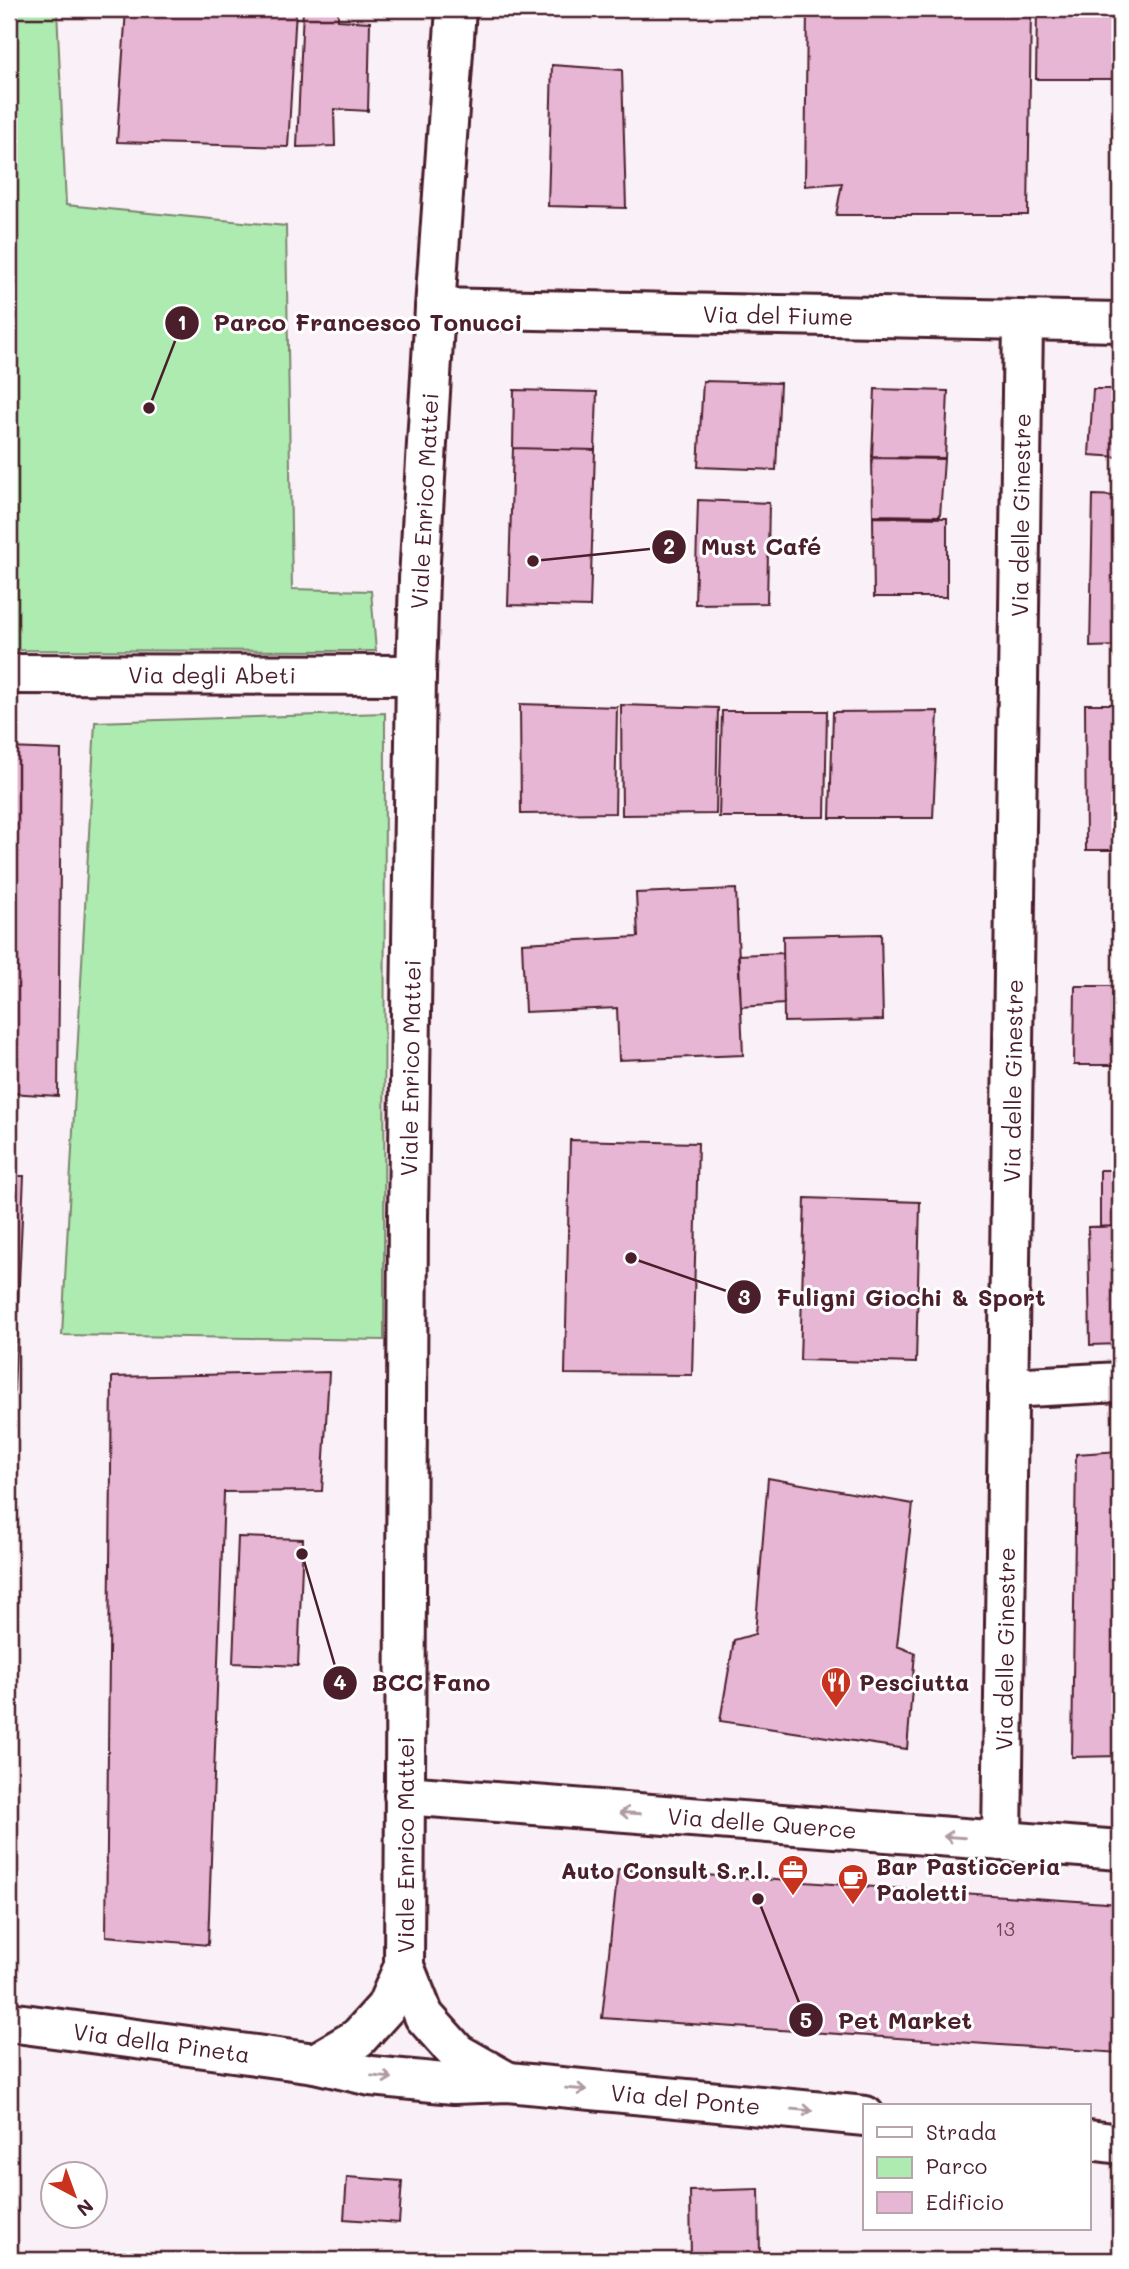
<svg xmlns="http://www.w3.org/2000/svg" width="1129" height="2269" font-family="Mali,sans-serif">
  <style>
    .green { fill: #adebb1; stroke: #7c856e; stroke-width: 2 }
    .building { fill: #e8b6d5; stroke: #4a1f2b; stroke-width: 2 }
    .lines { fill: none; stroke-linecap: round; stroke-linejoin: round }
    .minor-casing { stroke: #4a1f2b; stroke-width: 44 }
    .tertiary-casing { stroke: #4a1f2b; stroke-width: 44 }
    .minor { stroke: #fff; stroke-width: 38 }
    .tertiary { stroke: #fff; stroke-width: 38 }
    .oneway { stroke: #ae9aa0 }
    .labels { text-anchor: middle; dominant-baseline: central; stroke-width: 6; stroke-linejoin: round; paint-order: stroke }
    .number-label { font-size: 19px; fill: #724556 }
    .street-label { font-size: 23px; fill: #4a1f2b; stroke: #fff }
    .poi-label { font-size: 23px; font-weight: bold; fill: #4a1f2b; stroke: #fff; text-anchor: start }
    .leader { fill: none; stroke: #4a1f2b; stroke-width: 2.5 }
    .callout-dot { fill: #4a1f2b; stroke: #fff; stroke-width: 2.5 }
    .mark-label { font-size: 21px; text-anchor: middle; font-weight: bold; fill: #fff }
    .callout-label { font-size: 24px; text-anchor: middle; font-weight: bold; fill: #4a1f2b; stroke: #fff; stroke-width: 6; stroke-linejoin: round; paint-order: stroke }
  </style>
  <rect width="100%" height="100%" fill="#faf0f7"/>
  <filter id="ink" filterUnits="userSpaceOnUse"><feTurbulence type="fractalNoise" baseFrequency=".0143" numOctaves="2"/><feDisplacementMap in="SourceGraphic" scale="14" xChannelSelector="R" yChannelSelector="G"/><feConvolveMatrix kernelMatrix="1 2 1 2 8 2 1 2 1" color-interpolation-filters="sRGB"/></filter>
  <g filter="url(#ink)">
    <!-- green -->
    <path class="green" d="M9,9H57L66,205L286,226L292,589L371,591L376,651L9,650Z
      M385,713L384,1340L62,1335L95,722Z"/>
    <!-- building -->
    <path class="building" d="M126,9H296L288,147L117,142Z
      M303,9H338V20L370,22L368,111L334,109L335,146L297,147Z
      M807,9H1031L1028,215H836L842,183L805,186Z
      M1037,9H1120V79H1036Z
      M552,65L622,70L626,208L548,206Z
      M703,381L780,383L776,470L698,467Z
      M875,389L948,391L945,458L872,457Z
      M1093,389H1120V457L1089,455Z
      M514,390L597,392L595,450L513,448Z
      M513,448L595,450L590,607L508,605Z
      M872,458L944,459L940,516L873,515Z
      M1093,495L1120,496V646L1090,647Z
      M698,500L769,503L767,603L695,604Z
      M873,517L947,518V597H874Z
      M520,704L617,707L615,813L521,814Z
      M1085,704H1120V850H1086Z
      M621,705L718,708L716,814L622,815Z
      M722,711H827L825,817H719Z
      M938,711L933,818H830L833,712Z
      M9,748L61,750L58,1096L9,1093Z
      M736,889L743,1055L619,1060L617,1008L525,1012L522,943L638,937L636,893Z
      M881,934L883,1020L784,1022L783,936Z
      M783,953L784,1004L741,1007L738,955Z
      M1075,986H1120V1065H1074Z
      M570,1140L698,1143L692,1375L565,1374Z
      M1100,1170H1120V1226L1100,1227Z
      M9,1176H24L9,1498Z
      M805,1198L920,1202L916,1363L800,1360Z
      M1120,1226V1344L1090,1345L1088,1227Z
      M329,1372L322,1491L224,1492L208,1945L106,1936L112,1377Z
      M1120,1451V1756L1072,1757L1076,1454Z
      M768,1478L913,1504L897,1646L915,1653L907,1749L720,1721L734,1640L755,1634Z
      M238,1537L303,1539L298,1666L233,1663Z
      M618,1869L1120,1904V2053L602,2018Z
      M347,2177L402,2181L399,2223L344,2219Z
      M759,2189L760,2257L691,2258L690,2191Z"/>
    <g class="lines">
      <!-- minor casing -->
      <g class="minor-casing">
        <g id="minor">
          <path id="s1" d="M9,674L416,675"/>
          <path d="M1008,1388L1120,1382"/>
          <path id="s2" d="M1002,1841L1023,321"/>
        </g>
      </g>
      <!-- tertiary casing -->
      <g class="tertiary-casing">
        <g id="tertiary">
          <path d="M456,9L435,308L419,579L416,675L408,1216L404,1966L424,2016L457,2053L508,2082"/>
          <path id="s3" d="M435,308L1120,322"/>
          <path id="s4" d="M404,1795L1120,1850"/>
          <path id="s5" d="M9,2022L315,2063L371,2076L454,2084L508,2082L865,2116"/>
          <path d="M315,2063L358,2038L386,2007L404,1966"/>
          <path d="M1089,2140L1120,2144"/>
        </g>
      </g>
      <!-- minor -->
      <use href="#minor" class="minor"/>
      <!-- tertiary -->
      <use href="#tertiary" class="tertiary"/>
    </g>
    <!-- one-way arrows -->
    <defs><path id="oneway-shaft" d="M-6 0H5M1.5-3L5.5 0L1.5 3" fill="none" stroke-width="1.6" stroke-linecap="round" stroke-linejoin="round" transform="scale(1.75)"/></defs>
    <g class="oneway">
      <use href="#oneway-shaft" transform="translate(630 1813) rotate(-176)"/>
      <use href="#oneway-shaft" transform="translate(954 1837) rotate(-176)"/>
      <use href="#oneway-shaft" transform="translate(382 2077) rotate(6)"/>
      <use href="#oneway-shaft" transform="translate(576 2089) rotate(5)"/>
      <use href="#oneway-shaft" transform="translate(802 2110) rotate(5)"/>
    </g>
  </g>
  <!-- icons -->
  <defs>
    <g id="restaurant-pin" transform="scale(1.575)"><path d="M0 17L-7.5 6A9.5 9.5 0 1 1 7.5 6Z" fill="#c8321e" stroke="#fff"/><path d="M-5-6h1v4h1v-4h1v4h1v-4h1v5L-1.5 .5V6h-2V.5L-5-1ZM5-6V6H3V1.5H1.5Q1.5-4 5-6Z" fill="#fff"/></g>
    <g id="office-pin" transform="scale(1.575)"><path d="M0 17L-7.5 6A9.5 9.5 0 1 1 7.5 6Z" fill="#c8321e" stroke="#fff"/><path d="M-6-3h4V-5.5h4V-3h4V5H-6ZM-1-4.5V-3h2v-1.5ZM-6 0V1H6V0Z" fill="#fff"/></g>
    <g id="cafe-pin" transform="scale(1.575)"><path d="M0 17L-7.5 6A9.5 9.5 0 1 1 7.5 6Z" fill="#c8321e" stroke="#fff"/><path d="M-5.5-4.5H6V0H3Q3 3.5 0 3.5H-2.5Q-5.5 3.5-5.5 0ZM3-3.2v2h1.7v-2ZM-6 4.5H4V6H-6Z" fill="#fff"/></g>
  </defs>
  <g fill-rule="evenodd">
    <use href="#restaurant-pin" x="836" y="1682"/>
    <use href="#office-pin" x="793" y="1870"/>
    <use href="#cafe-pin" x="853" y="1879"/>
  </g>
  <g class="labels">
    <!-- number labels -->
    <g class="number-label">
      <text x="1005" y="1928">13</text>
    </g>
    <!-- street labels -->
    <g class="street-label">
      <text stroke="none"><textPath href="#s3" startOffset="343">Via del Fiume</textPath></text>
      <text transform="translate(424 501) rotate(-87)">Viale Enrico Mattei</text>
      <text stroke="none"><textPath href="#s2" startOffset="1326">Via delle Ginestre</textPath></text>
      <text stroke="none"><textPath href="#s1" startOffset="203">Via degli Abeti</textPath></text>
      <text transform="translate(410 1068) rotate(-89)">Viale Enrico Mattei</text>
      <text stroke="none"><textPath href="#s2" startOffset="760">Via delle Ginestre</textPath></text>
      <text stroke="none"><textPath href="#s2" startOffset="192">Via delle Ginestre</textPath></text>
      <text stroke="none"><textPath href="#s4" startOffset="359">Via delle Querce</textPath></text>
      <text transform="translate(405 1845) rotate(-90)">Viale Enrico Mattei</text>
      <text stroke="none"><textPath href="#s5" startOffset="154">Via della Pineta</textPath></text>
      <text stroke="none"><textPath href="#s5" startOffset="682">Via del Ponte</textPath></text>
    </g>
    <!-- poi labels -->
    <g class="poi-label">
      <text x="859" y="1682">Pesciutta</text>
      <text x="876" y="1866">Bar Pasticceria<tspan x="876" dy="26">Paoletti</tspan></text>
      <text x="770" y="1870" text-anchor="end">Auto Consult S.r.l.</text>
    </g>
  </g>
  <!-- callouts -->
  <path class="leader" d="M149 408L182 323M533 561L669 547M631 1258L744 1297M302 1554L340 1683M758 1899L806 2020"/>
  <g class="callout-dot">
    <circle cx="149" cy="408" r="7"/>
    <circle cx="533" cy="561" r="7"/>
    <circle cx="631" cy="1258" r="7"/>
    <circle cx="302" cy="1554" r="7"/>
    <circle cx="758" cy="1899" r="7"/>
    <circle cx="182" cy="323" r="18"/>
    <circle cx="669" cy="547" r="18"/>
    <circle cx="744" cy="1297" r="18"/>
    <circle cx="340" cy="1683" r="18"/>
    <circle cx="806" cy="2020" r="18"/>
  </g>
  <g class="mark-label">
    <text x="182" y="330">1</text>
    <text x="669" y="554">2</text>
    <text x="744" y="1305">3</text>
    <text x="340" y="1690">4</text>
    <text x="806" y="2028">5</text>
  </g>
  <g class="callout-label">
    <text x="368" y="331">Parco Francesco Tonucci</text>
    <text x="761" y="555">Must Café</text>
    <text x="911" y="1306">Fuligni Giochi &amp; Sport</text>
    <text x="431" y="1691">BCC Fano</text>
    <text x="905" y="2029">Pet Market</text>
  </g>
  <!-- margin -->
  <rect width="1129" height="2269" fill="none" stroke="#fff" stroke-width="35"/>
  <rect x="18" y="18" width="1094" height="2234" fill="none" stroke="#4a1f2b" stroke-width="2.5" filter="url(#ink)"/>
  <!-- legend -->
  <rect x="863" y="2104" width="228" height="126" fill="#ffffff" stroke="#b7a5aa" stroke-width="2"/>
  <rect x="877" y="2127" width="35" height="10" fill="#ffffff" stroke="#b7a5aa" stroke-width="2"/>
  <text x="926" y="2140" font-size="21" fill="#4a1f2b">Strada</text>
  <rect x="877" y="2157" width="35" height="21" fill="#adebb1" stroke="#b7a5aa" stroke-width="2"/>
  <text x="926" y="2174" font-size="21" fill="#4a1f2b">Parco</text>
  <rect x="877" y="2192" width="35" height="21" fill="#e8b6d5" stroke="#b7a5aa" stroke-width="2"/>
  <text x="926" y="2210" font-size="21" fill="#4a1f2b">Edificio</text>
  <!-- north arrow -->
  <g transform="translate(74 2195) rotate(139)"><circle r="33" fill="#ffffff" stroke="#b7a5aa" stroke-width="2"/>
  <path d="M0-5L12 26L0 18L-12 26Z" fill="#c8321e"/>
  <text y="-10" font-size="19" font-weight="bold" text-anchor="middle" fill="#4a1f2b">N</text>
  </g>
</svg>
